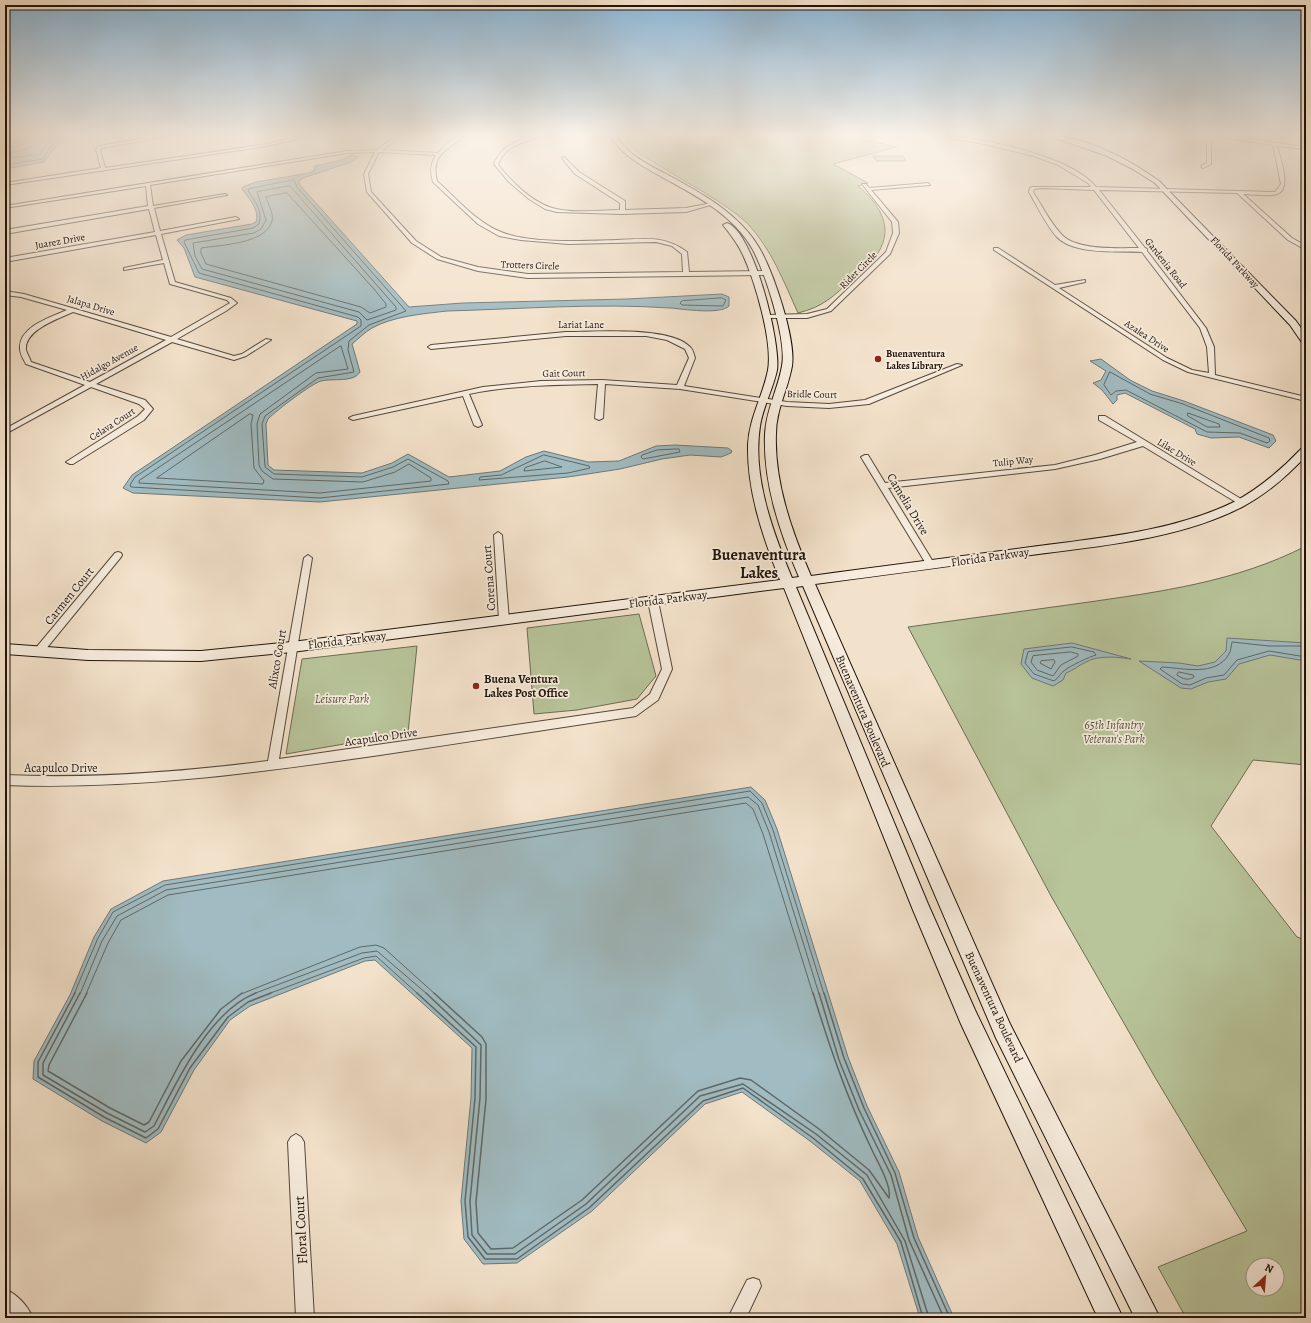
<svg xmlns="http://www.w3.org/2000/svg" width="1311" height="1323" font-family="Alegreya,serif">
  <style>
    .green { fill: #b8c49a; stroke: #6c6c53; fill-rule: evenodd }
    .water { fill: #a0bbc1; stroke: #6d7879 }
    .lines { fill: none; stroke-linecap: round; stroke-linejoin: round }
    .shore-far1 { stroke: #606866; stroke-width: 1 }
    .shore { stroke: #606866; stroke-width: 1.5 }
    .street-casing { stroke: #55483c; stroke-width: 2 }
    .secondary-casing { stroke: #20140c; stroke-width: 2 }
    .street { fill: #f7ecdd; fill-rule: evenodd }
    .secondary { fill: #f7ecdd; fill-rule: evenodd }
    .poi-dot { fill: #8f2418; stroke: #f7ecdd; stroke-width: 1.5 }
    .labels { text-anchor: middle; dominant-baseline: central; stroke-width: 3.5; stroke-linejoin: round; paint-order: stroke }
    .far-street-label { font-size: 10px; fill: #20140c; stroke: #f7ecdd }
    .far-poi-label { font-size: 10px; font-weight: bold; fill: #20140c; stroke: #f7ecdd; text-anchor: start }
    .street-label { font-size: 12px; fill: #20140c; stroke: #f7ecdd }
    .poi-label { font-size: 12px; font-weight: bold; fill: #20140c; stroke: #f7ecdd; text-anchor: start }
    .park-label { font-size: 12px; font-style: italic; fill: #55523e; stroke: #f7ecdd }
    .near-street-label { font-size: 14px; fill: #20140c; stroke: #f7ecdd }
    .district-label { font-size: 16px; font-weight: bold; fill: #20140c; stroke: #f7ecdd }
  </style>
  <rect width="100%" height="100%" fill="#f3e2cb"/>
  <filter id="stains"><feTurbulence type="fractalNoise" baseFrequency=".005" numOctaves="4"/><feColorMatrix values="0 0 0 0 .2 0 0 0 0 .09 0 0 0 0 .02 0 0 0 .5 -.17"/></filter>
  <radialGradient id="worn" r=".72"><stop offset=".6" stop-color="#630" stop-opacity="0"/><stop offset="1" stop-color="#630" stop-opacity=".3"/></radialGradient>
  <!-- green -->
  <path class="green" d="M623,136H848L897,147L833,164L868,183L858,186C878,203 895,226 878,253C872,263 861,271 852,279C834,296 823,307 798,313C784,282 771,248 747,223C723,201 688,184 660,166C647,158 630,150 623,136Z
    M873,156H903L906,161H877Z
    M1306,546V765L1253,760L1211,826L1297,937L1306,940V1318H1186L1158,1267L1247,1231L1156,1079L1051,896L908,627C966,619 1024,611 1082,603C1159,592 1236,582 1306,546ZM1253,1265H1277V1289H1253Z
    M639,614L656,676L637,699L577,710L534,714L527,628Z
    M417,646L408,733L286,754L302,659Z"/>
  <!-- water -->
  <path class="water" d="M34,136H76L68,139L54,149L44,162L5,169V145Z
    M351,155L358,157L351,162L303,178L299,181V184L409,307L463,303L627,299L722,294L729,297V306C720,315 683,309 670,308C596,303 521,309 447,311C422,314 394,316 372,328C365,332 358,339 352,344L360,372C354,383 332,378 321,381C311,384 277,410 268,419L266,424L268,465L274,470L362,473L392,463L408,454L449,477L500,471L526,457L544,451L588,462L619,461L656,446L675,445L728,448L732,451L731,453L721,457L690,455L662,459L620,469L568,477L320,502L133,493L123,488L132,475L357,324V321L195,277L184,248L177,240L186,235L252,224L256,222C260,210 248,197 242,189L243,187L256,182L309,173L314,171L315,166L341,160Z
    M1101,359L1130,380L1152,391L1184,401L1273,435L1276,441L1269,448L1239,437L1211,438L1197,434L1195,429L1125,393L1117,395V400L1113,404L1102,390L1093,383L1101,380L1106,371L1090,361Z
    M1227,638L1306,643V661L1270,655L1239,664L1226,679L1208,682L1191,689L1181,688L1139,661L1179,663L1198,666L1215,662L1226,651Z
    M1072,643L1131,659C1119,657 1097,655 1086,662C1079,665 1074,670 1066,673L1063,680L1053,686L1032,678L1021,664L1024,649Z
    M751,787L765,800L777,829L848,1057L867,1106L899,1172L918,1237L954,1318H920L897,1244L860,1181L810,1141L742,1092L705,1104L592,1211L517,1263L483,1264L464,1239L461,1201L471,1098L472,1048L375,960L365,961L250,1006L230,1020L194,1070L161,1132L146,1143L102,1121L33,1079L34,1061L70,995L94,937L111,909L163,881Z"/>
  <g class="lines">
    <!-- shore-far1 -->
    <path class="shore-far1" d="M5,153C18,152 34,150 38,136
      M5,159L40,154L47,143L56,136
      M5,165L43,159L51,146L65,136
      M294,180L297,187L406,311L369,325L349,341L348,350L354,372L318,378L265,416L262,424L265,467L274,474L362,477L393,467L408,459L448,481L449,484L320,498L131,487L130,485L135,477L361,326V320L358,317L199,273L184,242L185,240L253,228L259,224C263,211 255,201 248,191L249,189Z
      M290,186L396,307V310L367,320L359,312L202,269L195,256L193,243L254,233L261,229L266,220L257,192Z
      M287,193L374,289L386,304V307L370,313L361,307L206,264L201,253V248C220,245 266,244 272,221C274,214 268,204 266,197Z
      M722,298L726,300L723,306L682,305L680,303L682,301Z
      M341,346L348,369L316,373L260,414L257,424L259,465L262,471L273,479L363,482L395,472L409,464L431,478V481L320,493L139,483V481Z
      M1110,372L1150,394L1183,404L1269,438L1270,441L1267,443L1240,433L1207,432L1126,390L1116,391L1111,395L1104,385Z
      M1188,413L1219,424L1220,427H1207L1188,416Z
      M250,414L253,415L251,424L254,468L264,481L263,484L157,478Z
      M675,449H679L680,452L643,459L641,457L642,455L657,450Z
      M544,455L589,466L590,468L568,473L479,480L480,477L501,475Z
      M545,461L562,467L524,471L525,468Z
      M1306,646H1269L1232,642C1231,646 1231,651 1229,654C1216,677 1183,668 1162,667L1160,669L1182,684L1190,685L1206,678L1224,675L1237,660L1269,651L1306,657
      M1072,647L1094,652L1096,655C1091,656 1068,667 1065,670C1060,673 1059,678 1054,681L1034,674L1025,663L1028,652Z
      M1071,652L1078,654V656L1061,665L1053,676L1037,670L1031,662L1033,656Z
      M1054,660L1055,662L1051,669L1040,663L1041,661Z
      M1179,672L1193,675L1194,677C1188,681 1183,679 1177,675Z
      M74,994L98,938L113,912L165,885L750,791L762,803L773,830L824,994
      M80,994L102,941L117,916L166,890L748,797L758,805L769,832L819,994
      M86,994L108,943L121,920L168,895L746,803L753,809L763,834L813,994
      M241,994L360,947L376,945L384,948L435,994
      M253,994L362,953L377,951L427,994
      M268,994L364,958L376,956L418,994"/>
    <!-- shore -->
    <path class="shore" d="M75,993L38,1062V1077L104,1117L146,1138L158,1129L190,1068L228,1017L248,1002L271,993
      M80,993L43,1063V1075L107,1113L145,1132L154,1126C176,1083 209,1011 256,993
      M87,993L49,1065L48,1071L110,1108L144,1125L149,1122L181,1061L221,1009L242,993
      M417,993L476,1047L475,1098L465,1201L468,1237L485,1259H517L589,1208L703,1101L743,1088L813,1138L863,1179L901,1242L923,1318
      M426,993L481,1045L480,1098L470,1201L472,1235L487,1254H515L586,1204L700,1096L743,1084L816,1134L867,1175L905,1241L929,1318
      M434,993L482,1037L486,1044V1099L476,1202L478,1233L491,1249L513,1248L582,1200L698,1091L740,1078L751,1080L819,1129L869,1170L889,1198C892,1186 877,1161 872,1150C847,1098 830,1048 813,993
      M819,993L839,1060L859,1110L891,1175L909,1240L944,1318
      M824,993L844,1058L864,1108L895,1173L914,1238L950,1318"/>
    <!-- street casing -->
    <g class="street-casing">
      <path id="street" d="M158,136H169L102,148L100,149L105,168L267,144L299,136H308L267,146L5,185V183L101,168L96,149L99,146Z
        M396,136H401L382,150L438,153C445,145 454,136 465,136C448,149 430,155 437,181C457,199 476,222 501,232C529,244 586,241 617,240C644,239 664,235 687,252L689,272L766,271L769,273L766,275L528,278L478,271L437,259L412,243L367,192L364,174L375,152L347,153L150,185L153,206L225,194L227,195L154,208L160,231L236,217L239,219L161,234L175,282L231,298L237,303L226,311L177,339L234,356L242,354L266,339L271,340L246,356L234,360L172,342L96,384L145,400L153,409L144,420L73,464H70L66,462L138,416L145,409L139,404L91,387L5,434V429L85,385L26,364C24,360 20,354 20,349C18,327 51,317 67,310L21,297L5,295V291L24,294L171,337L230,303L227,300L170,284L164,263L124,270V268L163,260L156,235L5,262V258L155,232L149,209L5,234V230L148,206L146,186L5,208V206L347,151L377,150ZM379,152L436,155C430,164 430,172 433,182L478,224L499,236L521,240L568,244L656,242L672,246L682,254L683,272L528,274L478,267L441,257L416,241L371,192L368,174ZM73,312L166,340L90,382L31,362C30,358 27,354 26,350C24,330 58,319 73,312Z
        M532,136H540C523,143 506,145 498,164C510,181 532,202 552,208C573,214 598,210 620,210V203L575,174L562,158L564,157L579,172L625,201V210L686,208L712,203L714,204L686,212L622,214L557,212L545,209L529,199L509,182L494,164C501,147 515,141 532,136Z
        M939,136C978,136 1072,156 1096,187L1275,192L1281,184L1273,145L1213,136H1227L1306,147V149L1277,146C1280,157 1292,190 1277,194C1269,197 1251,194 1243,194L1292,238L1306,246V250L1288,240L1237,193L1099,190L1145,248L1147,249V251L1206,328L1214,347L1215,375L1306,397V401L1188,372L1163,360L994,250V248H998L1055,285L1085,280V282L1059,288L1167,358L1192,370L1209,373L1207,347L1200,328L1142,252C1119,251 1074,255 1057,237C1048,228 1036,204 1029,192L1030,188L1032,187H1091L1088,183L1058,165L1034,156L984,144ZM1042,188L1094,190L1139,248C1118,248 1076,251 1061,234C1050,222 1042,206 1033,192L1034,189Z
        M1139,136H1145L1138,139Z
        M1207,136H1211V164L1203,168L1201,166L1207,163Z
        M928,183L930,185L871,190L898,222L899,233L890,254L831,311L807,318H764V316L766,315L807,314L827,309L886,252L893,233L892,222L862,184H866L869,188Z
        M566,332C595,332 670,326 690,347C693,349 694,355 695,358L684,386L787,402L829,404L865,400L957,364L962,365L869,404L829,408L787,406L680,389L605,384L603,418L599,420L595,418L598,384C555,385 511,385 469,394L482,425L478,427L474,425L463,396L353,420L349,418L353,416L483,387L541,381L602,380L677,385L689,358L685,349L667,340L646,336H566L431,349L428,347L431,345Z
        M1099,416H1105L1246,502L1242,505L1239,504L1143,446L1100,459L1055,469L888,488L935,565L931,568L928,567L861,457L865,455H868L885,483L1055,465L1095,455L1137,442L1099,420Z
        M498,532L502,535L509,620L504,624L499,620L494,535Z
        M118,552L121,553L122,555L121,557L41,655H35L33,652L35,649L115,553Z
        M308,555L312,558L279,759L633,708L650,694L662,669L648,601L653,598L658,601L672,669L658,700L636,716C551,729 465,742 380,755C255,773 131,790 5,785V775C93,779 180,772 268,761L304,558Z
        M296,1134L301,1137L304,1142L314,1318H296L288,1142L291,1137Z
        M753,1278L759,1280L761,1286L746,1318H728L747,1280Z
        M5,1289C18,1295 27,1305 33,1318H14L5,1309Z"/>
    </g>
    <!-- secondary casing -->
    <g class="secondary-casing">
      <path id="secondary" d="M610,136H616C628,155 647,164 666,174C701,193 741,214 761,251C774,275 796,339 792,366C788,389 776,410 776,433C774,482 792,532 811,576C884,566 957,557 1031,547C1098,538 1172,532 1234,502C1260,488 1282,469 1302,448L1306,447V456C1287,476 1267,494 1242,507C1180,539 1100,546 1031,555C959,565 887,575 815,584L1010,1024L1160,1318H1135L996,1038L803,586L796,587L928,904L975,1010L1123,1318H1098L961,1024L913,910L784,588L292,652L201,661L88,660L5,654V644L88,650L201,651L292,642L780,580C763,538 747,491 748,445C749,418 763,396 768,370C773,342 755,281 743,255C738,244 731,235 723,225L727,223C754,232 781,344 777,370C773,389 763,407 760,426C752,477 773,532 792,578L799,577C780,533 763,483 765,434C766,410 778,389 782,366C787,340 766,275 753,250C734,215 695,195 662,177C642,166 623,156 610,136Z
        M1049,136C1086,136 1130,160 1159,181L1296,321L1306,335V345L1303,344L1290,325L1155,183L1131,168L1105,155Z"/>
    </g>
    <!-- street -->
    <use href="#street" class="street"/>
    <!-- secondary -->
    <use href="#secondary" class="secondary"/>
  </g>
  <!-- sky -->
  <linearGradient id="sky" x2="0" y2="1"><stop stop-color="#8bb7d8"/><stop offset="0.42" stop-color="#faf2e8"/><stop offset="1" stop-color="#faf2e8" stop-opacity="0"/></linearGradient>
  <rect width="1311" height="321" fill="url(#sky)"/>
  <!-- markers -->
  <g class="poi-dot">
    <circle cx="878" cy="359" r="4"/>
    <circle cx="476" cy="686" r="4"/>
  </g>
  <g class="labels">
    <!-- far-street labels -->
    <g class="far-street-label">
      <text transform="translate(60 241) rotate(-10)">Juarez Drive</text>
      <text transform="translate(1235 262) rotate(47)">Florida Parkway</text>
      <text transform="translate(1166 263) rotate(52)">Gardenia Road</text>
      <text transform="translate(530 265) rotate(2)">Trotters Circle</text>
      <text transform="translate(858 270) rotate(-45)">Rider Circle</text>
      <text transform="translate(91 305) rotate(17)">Jalapa Drive</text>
      <text x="581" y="324">Lariat Lane</text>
      <text transform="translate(1147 336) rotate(33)">Azalea Drive</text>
      <text transform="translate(109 362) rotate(-29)">Hidalgo Avenue</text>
      <text transform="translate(564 373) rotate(-1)">Gait Court</text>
      <text transform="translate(812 394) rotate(1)">Bridle Court</text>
      <text transform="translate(112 424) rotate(-33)">Celava Court</text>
      <text transform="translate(1177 452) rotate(31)">Lilac Drive</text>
      <text transform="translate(1013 461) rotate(-6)">Tulip Way</text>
    </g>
    <!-- far-poi labels -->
    <g class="far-poi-label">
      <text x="886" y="353">Buenaventura<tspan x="886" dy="12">Lakes Library</tspan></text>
    </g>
    <!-- street labels -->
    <g class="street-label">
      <text transform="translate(908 504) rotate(59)">Camelia Drive</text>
      <text transform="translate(990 557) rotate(-8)">Florida Parkway</text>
      <text transform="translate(489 578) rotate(-94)">Corena Court</text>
      <text transform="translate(69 596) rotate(-51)">Carmen Court</text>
      <text transform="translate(668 599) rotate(-7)">Florida Parkway</text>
      <text transform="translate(347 640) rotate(-7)">Florida Parkway</text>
      <text transform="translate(277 659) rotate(-80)">Alixco Court</text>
      <text transform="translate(863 711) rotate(67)">Buenaventura Boulevard</text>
      <text transform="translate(381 737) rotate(-8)">Acapulco Drive</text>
      <text x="61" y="768">Acapulco Drive</text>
      <text transform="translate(994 1007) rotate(65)">Buenaventura Boulevard</text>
    </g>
    <!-- poi labels -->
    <g class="poi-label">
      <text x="484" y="679">Buena Ventura<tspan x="484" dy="14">Lakes Post Office</tspan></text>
    </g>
    <!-- park labels -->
    <g class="park-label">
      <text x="342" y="699">Leisure Park</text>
      <text x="1114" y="725">65th Infantry<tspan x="1114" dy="14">Veteran's Park</tspan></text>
    </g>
    <!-- near-street labels -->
    <g class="near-street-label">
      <text transform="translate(301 1230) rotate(-93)">Floral Court</text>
    </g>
    <!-- district labels -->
    <g class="district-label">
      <text x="759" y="555">Buenaventura<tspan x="759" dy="18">Lakes</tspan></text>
    </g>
  </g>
  <!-- margin -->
  <rect width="1311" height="1323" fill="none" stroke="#f3e2cb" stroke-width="20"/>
  <rect x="6" y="6" width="1299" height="1311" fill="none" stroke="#20140c" stroke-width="2"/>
  <rect x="10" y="10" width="1291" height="1303" fill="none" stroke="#20140c"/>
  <!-- north arrow -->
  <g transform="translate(1265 1277) rotate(26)"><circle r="19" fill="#f7ecdd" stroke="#a19689"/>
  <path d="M0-3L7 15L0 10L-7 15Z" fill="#8f2418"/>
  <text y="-6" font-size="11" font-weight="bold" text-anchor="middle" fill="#20140c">N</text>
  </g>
  <rect width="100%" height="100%" filter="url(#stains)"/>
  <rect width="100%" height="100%" fill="url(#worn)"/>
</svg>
